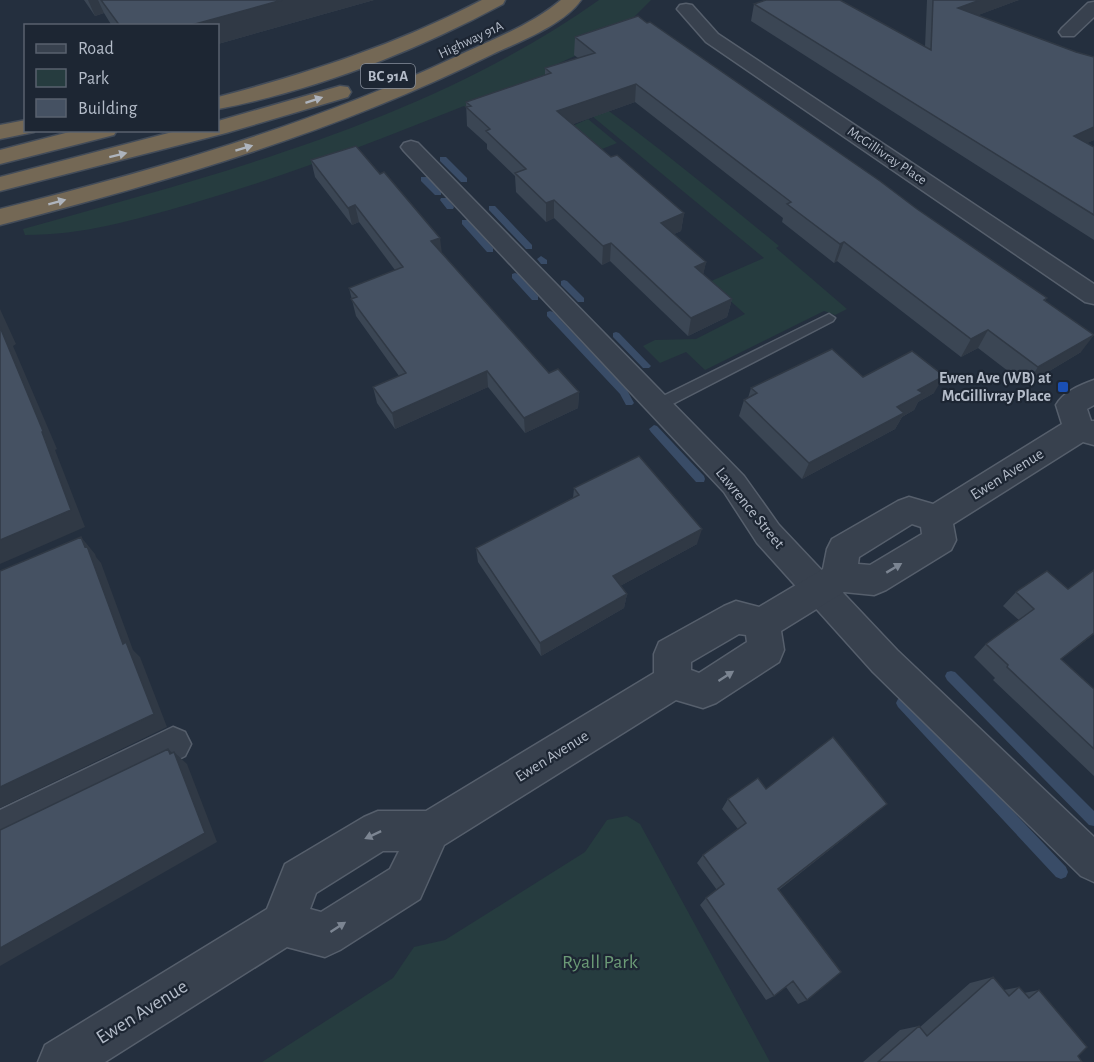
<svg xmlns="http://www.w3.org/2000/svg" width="1094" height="1062" font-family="'Alegreya Sans',sans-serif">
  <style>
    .green { fill: #263c3f }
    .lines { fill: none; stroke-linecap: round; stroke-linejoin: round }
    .stream { fill: #394c67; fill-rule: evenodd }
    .service-casing { stroke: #565f6c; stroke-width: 3 }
    .minor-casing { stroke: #565f6c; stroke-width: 3 }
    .tertiary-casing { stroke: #565f6c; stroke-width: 3 }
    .motorway-casing { stroke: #434c59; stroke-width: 3 }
    .service { fill: #38414e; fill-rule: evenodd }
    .minor { fill: #38414e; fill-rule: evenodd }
    .tertiary { fill: #38414e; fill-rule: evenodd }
    .motorway { fill: #746855; fill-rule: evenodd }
    .wall { fill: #3b4654 }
    .shaded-wall { fill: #303945 }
    .building { fill: #455162; stroke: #303945; stroke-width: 1.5 }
    .oneway { fill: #aeb4bd }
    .oneway2 { fill: #7c8592 }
    .transit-dot { fill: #1a4fb4; stroke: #1d2633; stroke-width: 2 }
    .labels { text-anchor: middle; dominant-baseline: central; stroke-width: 4.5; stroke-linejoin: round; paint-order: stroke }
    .far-street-label { font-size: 14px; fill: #b4bcc9; stroke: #1d2633 }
    .shield { fill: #1d2633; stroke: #878f9c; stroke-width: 1.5 }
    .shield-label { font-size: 15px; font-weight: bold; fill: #b4bcc9 }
    .poi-label { font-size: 16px; font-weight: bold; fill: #b4bcc9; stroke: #1d2633; text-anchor: end }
    .street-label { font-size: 16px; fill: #b4bcc9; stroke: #1d2633 }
    .near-park-label { font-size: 20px; fill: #6b9a76; stroke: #1d2633 }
    .near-street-label { font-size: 20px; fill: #b4bcc9; stroke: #1d2633 }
  </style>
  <rect width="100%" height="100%" fill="#242f3e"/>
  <!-- green -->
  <path class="green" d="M599,0H651L631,20L590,49L553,66L554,72C632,125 706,186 779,246L776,248L847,309L835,315L824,311L705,370L686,352L660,363L643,346L655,340L696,339L745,314L709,282L764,258L581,107L479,116L464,106C374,142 283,177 190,204C134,220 84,235 25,235L23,229C222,173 428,121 599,0Z
    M588,119L617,143L587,155L559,132Z
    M627,816L640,824L770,1062H262L393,978L414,947L445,940L585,852L607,820Z"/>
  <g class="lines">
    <!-- stream -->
    <path class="stream" d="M440,157H446L467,178V182H461L440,161Z
      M421,177H427L441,191V195H435L421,181Z
      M441,198H447L454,207L453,209H447L440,200Z
      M489,206H495L532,245V249H526L489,210Z
      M462,220H468L493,248V252H487L462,224Z
      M541,256L547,260V264H541L537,259Z
      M515,273L518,274L538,296V300H532L512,278V274Z
      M564,280L567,281L584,298V302H578L561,285V281Z
      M550,311L553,312L627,390L634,403L632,405H626L620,394L547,316V312Z
      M616,332L619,333L649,364L651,366L649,368H643L613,337V333Z
      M654,425L657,426L704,476L705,479L704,482H696L651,432L649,429Z
      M951,671L955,672L1094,811V826L1089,825L947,680L945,676L947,672Z
      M902,697L906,699L1066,867L1068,872L1066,877L1061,879L1056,877L898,707L896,703L898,699Z"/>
    <!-- service casing -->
    <g class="service-casing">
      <path id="service" d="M829,314L835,318L833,321L663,409L658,410L651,405L653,401Z"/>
    </g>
    <!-- minor casing -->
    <g class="minor-casing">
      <path id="minor" d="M1094,2V17L1074,36H1062L1059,32L1062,28L1088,3Z
        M686,4L692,5L718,34L1094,284V304L1085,302L706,42L677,9L680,5Z
        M411,141L418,143L744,476L779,525L897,650L1094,837V882L1081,876L873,672L757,543L724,492L404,151L401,147L404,143Z
        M173,727L185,732L191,744L185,756L0,849V810Z"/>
    </g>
    <!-- tertiary casing -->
    <g class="tertiary-casing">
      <path id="tertiary" d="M1094,380V405L1087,409L1091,421H1094V445L1083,442L953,524L956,540L951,550L886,590L874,595L844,592L781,631L784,650L779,662L716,703L703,708L676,700L444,845L420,899L340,950L325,957L287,947L105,1062H38L45,1045L267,909L285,864L364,817L378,811H426L654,673V654L659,642L724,606L736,601L759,607L823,569L827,549L832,539L898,501L909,497L933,504L1062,424L1056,405C1063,392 1080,385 1094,380ZM912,524L921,527L922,534L870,565L858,564L859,557ZM739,634L746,635L747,642L699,673L691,670V662ZM383,851H399L390,869L321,912L310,909L316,893Z"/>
    </g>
    <!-- motorway casing -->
    <g class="motorway-casing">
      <path id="motorway" d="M482,0H505L503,4C414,52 316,90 218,109V97C309,73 398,44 482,0Z
        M561,0H581C565,24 519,42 493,54C336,132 169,181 0,225V209C155,170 308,126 453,58C489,41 530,26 561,0Z
        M340,86L348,87L351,92L348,97L226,133L0,191V177L180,130H218V121Z
        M26,120V130L34,132L0,139V125Z
        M77,130H117L114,135L0,164V150Z"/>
    </g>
    <!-- service -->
    <use href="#service" class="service"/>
    <!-- minor -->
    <use href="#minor" class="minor"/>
    <!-- tertiary -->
    <use href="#tertiary" class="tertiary"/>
    <!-- motorway -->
    <use href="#motorway" class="motorway"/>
  </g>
  <!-- wall -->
  <path class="wall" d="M84,0H374L218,44V26H112L104,13L95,16Z
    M927,0H1019L978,15L1094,140L1087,143L1094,147V240L751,21L754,4L925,47Z
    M575,37L917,209L1047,298L1045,301L1081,352L1026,385L978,348L961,357L837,261L834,263L782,222L783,218L635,102L573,124L611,157L684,213L681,231L674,234L706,262L703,274L732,299L727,317L688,336L610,261L602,265L554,218L546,222L516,192L515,176L487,149V144L467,126L466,102L545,75V68L578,58L574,55Z
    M311,160L442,253L549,373L579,392L578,408L525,433L488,387L395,429L377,403L373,387L399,376L356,316L349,288L395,270L359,222L352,225L315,177Z
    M863,377L934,393L918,402L914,410L902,417L895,429L802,479L739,416L744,400L748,398L751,388Z
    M574,488L697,544L620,586L627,594L624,608L541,656L478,562L476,548L573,498Z
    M1094,570V634L1061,659L1094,689V776L993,680L995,678L974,657L986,644L1019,620L1003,606L1016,592L1068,589Z
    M766,789L876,813L779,890L807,1000L798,1004L786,987L774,996L766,1000L700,905L706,898L717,890L697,863L703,855L738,829L722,809L728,799Z
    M993,977L1004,990L1019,987L1024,993L1039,990L1078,1056L1082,1062H863L900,1030L919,1026L920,1027L970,983Z"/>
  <!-- shaded-wall -->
  <path class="shaded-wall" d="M88,0H98L104,13L95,16Z
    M282,0H374L218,44V26H188Z
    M980,0H1019L952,25L958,8Z
    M636,84L635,102L557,130V111Z
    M1094,127V140L1064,154L1074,136Z
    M554,200V218L546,222V203Z
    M355,205L359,222L352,225L348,208Z
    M684,213L681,231L658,241L661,223Z
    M440,238L442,254L431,241Z
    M844,242L837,261L834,263L840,244Z
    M611,243L610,261L602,265L603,246Z
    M706,262L702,280L695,267Z
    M732,299L727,317L688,336L691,318Z
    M0,309L16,344L13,346L57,449L55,450L85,527L0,564Z
    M988,330L978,348L961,357L971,339Z
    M1094,335L1081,352L1026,385L1038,367Z
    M487,371L488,387L395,429L392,413Z
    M944,376L934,393L918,402L914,410L902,417L895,429L802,479L809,463L897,407L918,390Z
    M579,392L578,408L525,433L524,418Z
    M702,529L697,544L611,591L613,576Z
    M81,537L95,554L96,557L101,563L133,650L140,657L167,727L0,808V787L123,644Z
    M627,594L624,608L541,656L540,643Z
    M1094,633V634L1046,671L1061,659Z
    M168,749L175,755L174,752L187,764L217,842L0,966V948L170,754Z
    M887,804L876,813L770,896L778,889Z"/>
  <!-- building -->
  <path class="building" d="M101,0H282L188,26H120Z
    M766,0H840L931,50L933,0H980L958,8L1076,52L1094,57V127L1074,136L1094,147V215L754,4Z
    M638,16L647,23L650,22L880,181L917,209L1047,298L1044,300L1094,335L1038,367L988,330L971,339L844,242L840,244L787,204L791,202L636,84L557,111L611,157L617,155L684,213L661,223L706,262L695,267L732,299L691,318L611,243L603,246L554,200L546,203L515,173L526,169L486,131L490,129L466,107L471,106L466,102L551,73L545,68L595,53L575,37Z
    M356,146L380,174L384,172L440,238L431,241L549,373L558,369L579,392L524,418L487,371L392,413L373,387L406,373L351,299L357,297L349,288L403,267L355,205L348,208L311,160Z
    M0,327L43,431L42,432L71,510L0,540Z
    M832,349L863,377L912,351L944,376L918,390L923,393L897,407L904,413L809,463L744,400L757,393L751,388Z
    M639,456L702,529L613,576L627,594L540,643L476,548L579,495L574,488Z
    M81,537L85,547L87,546L123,644L126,642L154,714L0,787V571Z
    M1094,570V633L1061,659L1094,689V749L1007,667L1008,665L986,644L1034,609L1016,592L1047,571L1068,589Z
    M833,737L887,804L778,889L841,972L807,1000L793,981L774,996L706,898L724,884L703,855L746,823L728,799L758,778L766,789Z
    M168,749L170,754L174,752L205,833L0,948V830Z
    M993,977L1009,996L1019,987L1029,998L1039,990L1087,1047L1078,1056L1082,1062H878L919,1026L927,1036Z"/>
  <!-- one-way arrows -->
  <defs><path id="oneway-solid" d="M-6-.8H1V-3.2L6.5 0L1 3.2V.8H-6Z" transform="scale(1.5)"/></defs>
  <g class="oneway">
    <use href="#oneway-solid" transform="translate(314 100) rotate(-18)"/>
    <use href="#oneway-solid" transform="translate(244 148) rotate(-17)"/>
    <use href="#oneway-solid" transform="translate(118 155) rotate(-14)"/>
    <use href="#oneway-solid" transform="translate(57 202) rotate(-15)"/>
  </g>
  <g class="oneway2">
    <use href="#oneway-solid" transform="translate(894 568) rotate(-31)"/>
    <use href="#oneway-solid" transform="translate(726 676) rotate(-33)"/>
    <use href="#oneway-solid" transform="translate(373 835) rotate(155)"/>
    <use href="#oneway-solid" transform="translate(338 927) rotate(-33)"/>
  </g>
  <!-- markers -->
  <rect class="transit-dot" x="1057" y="381" width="12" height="12" rx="3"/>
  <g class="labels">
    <!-- far-street labels -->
    <g class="far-street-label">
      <text transform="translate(471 40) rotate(-25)">Highway 91A</text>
      <text transform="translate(887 156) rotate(34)">McGillivray Place</text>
    </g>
    <!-- shield labels -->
    <rect class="shield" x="361" y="64" width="54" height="24" rx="4.5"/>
    <g class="shield-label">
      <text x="388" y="76">BC 91A</text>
    </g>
    <!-- poi labels -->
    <g class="poi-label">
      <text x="1051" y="378">Ewen Ave (WB) at<tspan x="1051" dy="18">McGillivray Place</tspan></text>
    </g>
    <!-- street labels -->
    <g class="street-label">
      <text transform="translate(1007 474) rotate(-32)">Ewen Avenue</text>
      <text transform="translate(750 508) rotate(51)">Lawrence Street</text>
      <text transform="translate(552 756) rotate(-32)">Ewen Avenue</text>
    </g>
    <!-- near-park labels -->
    <g class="near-park-label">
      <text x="600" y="962">Ryall Park</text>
    </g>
    <!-- near-street labels -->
    <g class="near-street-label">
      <text transform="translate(142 1012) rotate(-32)">Ewen Avenue</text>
    </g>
  </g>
  <!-- legend -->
  <rect x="24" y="24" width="195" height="108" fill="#1d2633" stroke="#59626f" stroke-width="1.5"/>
  <rect x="36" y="44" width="30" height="9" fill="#38414e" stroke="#59626f" stroke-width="1.5"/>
  <text x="78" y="54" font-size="18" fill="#b4bcc9">Road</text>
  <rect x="36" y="69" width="30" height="18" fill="#263c3f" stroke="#59626f" stroke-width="1.5"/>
  <text x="78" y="84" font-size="18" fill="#b4bcc9">Park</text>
  <rect x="36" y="99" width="30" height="18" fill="#455162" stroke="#59626f" stroke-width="1.5"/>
  <text x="78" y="114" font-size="18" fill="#b4bcc9">Building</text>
</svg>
